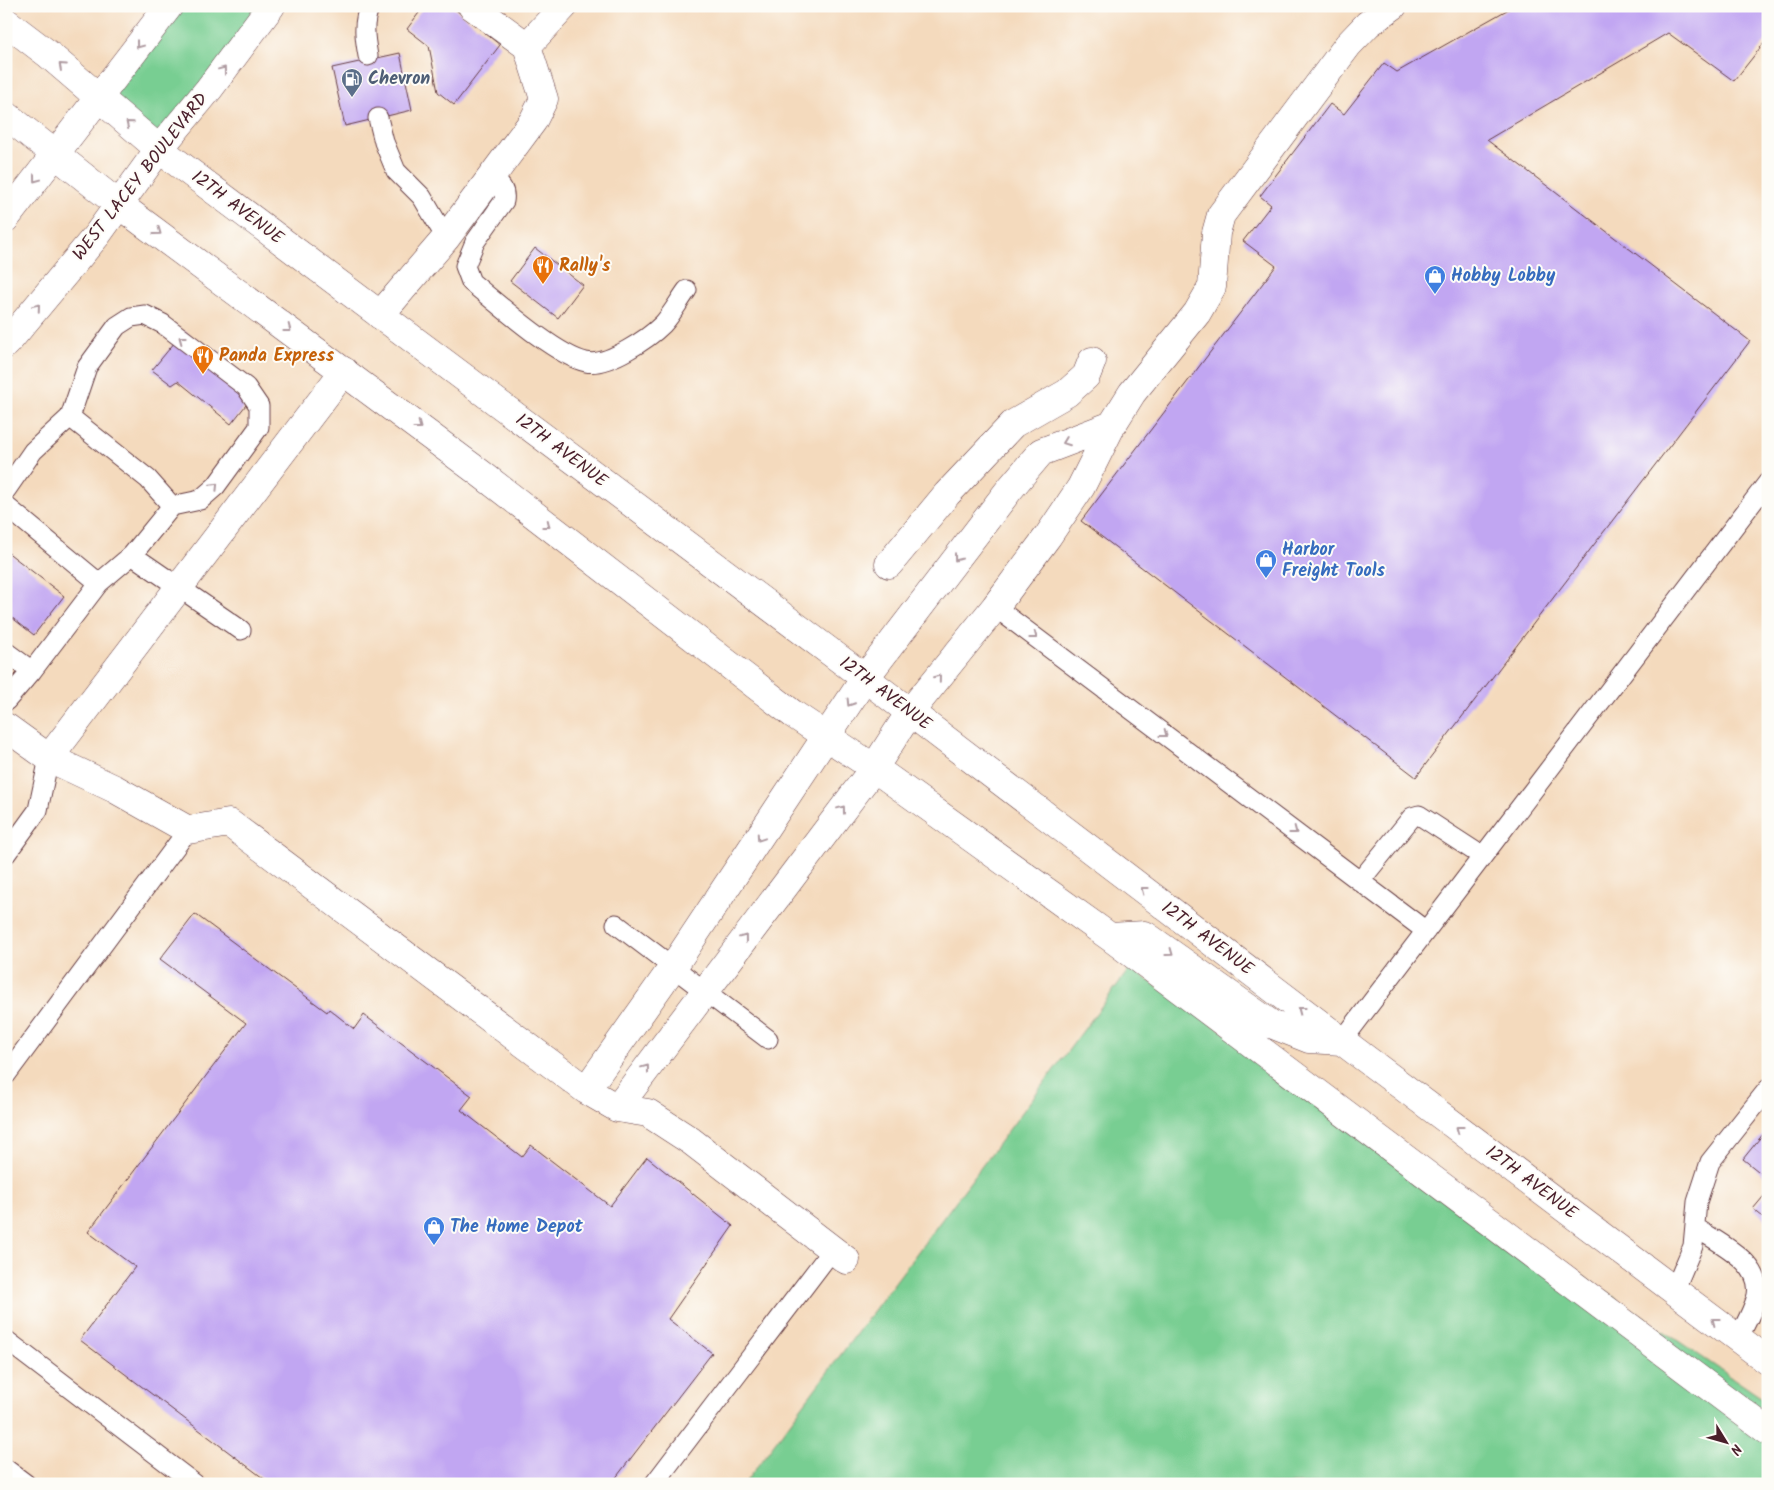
<svg xmlns="http://www.w3.org/2000/svg" width="1774" height="1490" font-family="Kalam,sans-serif">
  <style>
    .green { fill: #78ce92; stroke: #61765e }
    .building { fill: #c1a6f2 }
    .lines { fill: none; stroke-linecap: round; stroke-linejoin: round }
    .service-casing { stroke: #643b41; stroke-width: 21 }
    .minor-casing { stroke: #643b41; stroke-width: 29 }
    .secondary-casing { stroke: #643b41; stroke-width: 29 }
    .service { stroke: #fff; stroke-width: 19 }
    .minor { stroke: #fff; stroke-width: 28 }
    .secondary { stroke: #fff; stroke-width: 28 }
    .oneway { stroke: #ae9aa0 }
    .labels { text-anchor: middle; dominant-baseline: central; stroke-width: 4; stroke-linejoin: round; paint-order: stroke }
    .service-label { font-size: 18px; font-weight: bold; fill: #4e5e75; stroke: #fdfcf7; text-anchor: start }
    .street-label { font-size: 18px; fill: #4a1f2b; stroke: #fdfcf7 }
    .food-label { font-size: 18px; font-weight: bold; fill: #c56008; stroke: #fdfcf7; text-anchor: start }
    .shop-label { font-size: 18px; font-weight: bold; fill: #366cbe; stroke: #fdfcf7; text-anchor: start }
  </style>
  <rect width="100%" height="100%" fill="#fdfcf7"/>
  <filter id="ink" filterUnits="userSpaceOnUse"><feTurbulence type="fractalNoise" baseFrequency=".02" numOctaves="2"/><feDisplacementMap in="SourceGraphic" scale="10" xChannelSelector="R" yChannelSelector="G"/><feConvolveMatrix kernelMatrix="1 2 1 2 8 2 1 2 1" color-interpolation-filters="sRGB"/></filter>
  <filter id="wash" filterUnits="userSpaceOnUse"><feTurbulence type="fractalNoise" baseFrequency=".0096" numOctaves="4" result="noise"/><feDisplacementMap in="SourceGraphic" scale="20" xChannelSelector="R" yChannelSelector="G"/><feGaussianBlur stdDeviation="1.12" result="paint"/><feColorMatrix in="noise" values="0 0 0 0 0 0 0 0 0 0 0 0 0 0 0 0 0 1.4 0 .05"/><feComposite in="paint" operator="in"/></filter>
  <g filter="url(#wash)">
    <rect width="100%" height="100%" fill="#f4dabd"/>
    <!-- green -->
    <path class="green" d="M169,6H271L159,149L98,99Z
      M1130,968L1768,1402V1484H744Z"/>
    <g id="blocks">
      <!-- building -->
      <path class="building" d="M424,6H451L500,45L454,105L438,92L429,46L407,29Z
        M1514,6H1768V38L1734,81L1668,33L1487,140L1750,341L1416,777L1081,521L1276,266L1243,241L1271,205L1260,196L1330,104L1344,114L1384,63L1397,72Z
        M400,53L412,110L345,126L332,68Z
        M535,248L583,285L558,318L510,281Z
        M184,331L257,391L231,424L178,381L172,385L152,370Z
        M6,551L64,596L34,635L6,613Z
        M195,914L327,1012L329,1009L354,1029L364,1015L472,1096L461,1110L522,1157L531,1145L610,1206L647,1157L733,1226L668,1319L712,1353L611,1484H271L80,1340L135,1267L88,1232L246,1023L160,959Z
        M1768,1128V1179L1743,1159Z
        M1768,1191V1221L1753,1209Z"/>
    </g>
  </g>
  <g filter="url(#ink)">
    <use href="#blocks" fill-opacity="0" stroke="#643b41" stroke-width="1"/>
    <g class="lines">
      <!-- service casing -->
      <g class="service-casing">
        <path id="service" d="M368,56C365,39 362,23 370,6
          M378,118L384,142L396,171L422,197L446,238
          M492,177C500,185 506,189 504,201L475,242L465,266L471,282C497,303 556,356 586,362C607,367 649,338 663,324C672,314 679,301 687,290
          M70,417L148,479L172,506
          M6,490L33,451L70,417L87,367L117,326L131,317L145,315L163,324L246,387L259,406V427L216,486L200,500L172,506L132,555
          M6,506L99,583
          M995,607L1426,931
          M6,652L32,671
          M6,701L32,671L99,583L132,555L241,630
          M6,854L38,810L49,758
          M1360,881L1412,817L1419,815L1482,856
          M616,924L768,1039
          M1342,1041L1768,482
          M6,1075L188,830
          M1695,1227C1718,1243 1767,1264 1756,1299C1752,1313 1744,1326 1738,1339
          M1674,1291L1693,1246L1697,1202L1710,1162L1768,1089
          M6,1340L195,1484
          M6,1469L26,1484
          M654,1484L832,1250"/>
      </g>
      <!-- minor casing -->
      <g class="minor-casing">
        <path id="minor" d="M527,46L564,6
          M380,315L446,238L533,121L544,99L527,46L472,6
          M889,564L947,494L1013,424L1067,393L1086,376L1092,361
          M6,727L49,758L344,371
          M49,758L115,789L188,830L229,823L586,1090L617,1108L648,1113L691,1141L846,1260
          M586,1090L673,967L865,678L1009,490L1041,452L1112,425
          M617,1108L874,768L910,712L995,607L1048,536L1081,487L1112,425L1132,393L1197,313L1212,287L1216,233L1221,215L1348,45L1368,24L1393,6"/>
      </g>
      <!-- secondary casing -->
      <g class="secondary-casing">
        <path id="secondary" d="M6,22L48,54L159,149L865,678L1342,1041L1768,1361
          M6,115L118,204L480,473L793,714L874,768L1110,937L1768,1431
          M6,218L169,6
          M6,344L97,235L159,149L209,89L271,6
          M1110,937L1145,935L1271,1024L1309,1039L1342,1041"/>
      </g>
      <!-- service -->
      <use href="#service" class="service"/>
      <!-- minor -->
      <use href="#minor" class="minor"/>
      <!-- secondary -->
      <use href="#secondary" class="secondary"/>
    </g>
    <!-- one-way arrows -->
    <defs><path id="oneway-chevron" d="M-2-3.5L2.5 0L-2 3.5" fill="none" stroke-width="1.6" stroke-linecap="round" stroke-linejoin="round" transform="scale(1.25)"/></defs>
    <g class="oneway">
      <use href="#oneway-chevron" transform="translate(139 45) rotate(127)"/>
      <use href="#oneway-chevron" transform="translate(62 66) rotate(-138)"/>
      <use href="#oneway-chevron" transform="translate(223 70) rotate(-53)"/>
      <use href="#oneway-chevron" transform="translate(129 124) rotate(-141)"/>
      <use href="#oneway-chevron" transform="translate(36 179) rotate(127)"/>
      <use href="#oneway-chevron" transform="translate(158 232) rotate(36)"/>
      <use href="#oneway-chevron" transform="translate(37 307) rotate(-50)"/>
      <use href="#oneway-chevron" transform="translate(288 329) rotate(37)"/>
      <use href="#oneway-chevron" transform="translate(182 339) rotate(-143)"/>
      <use href="#oneway-chevron" transform="translate(418 426) rotate(37)"/>
      <use href="#oneway-chevron" transform="translate(1066 442) rotate(159)"/>
      <use href="#oneway-chevron" transform="translate(215 486) rotate(-46)"/>
      <use href="#oneway-chevron" transform="translate(547 525) rotate(38)"/>
      <use href="#oneway-chevron" transform="translate(957 558) rotate(127)"/>
      <use href="#oneway-chevron" transform="translate(1034 636) rotate(37)"/>
      <use href="#oneway-chevron" transform="translate(938 678) rotate(-51)"/>
      <use href="#oneway-chevron" transform="translate(850 703) rotate(122)"/>
      <use href="#oneway-chevron" transform="translate(1164 734) rotate(37)"/>
      <use href="#oneway-chevron" transform="translate(842 809) rotate(-53)"/>
      <use href="#oneway-chevron" transform="translate(1294 831) rotate(37)"/>
      <use href="#oneway-chevron" transform="translate(760 838) rotate(124)"/>
      <use href="#oneway-chevron" transform="translate(1144 890) rotate(-143)"/>
      <use href="#oneway-chevron" transform="translate(744 938) rotate(-53)"/>
      <use href="#oneway-chevron" transform="translate(1170 953) rotate(36)"/>
      <use href="#oneway-chevron" transform="translate(1301 1010) rotate(-143)"/>
      <use href="#oneway-chevron" transform="translate(646 1068) rotate(-53)"/>
      <use href="#oneway-chevron" transform="translate(1459 1129) rotate(-143)"/>
      <use href="#oneway-chevron" transform="translate(1715 1321) rotate(-143)"/>
    </g>
  </g>
  <!-- icons -->
  <defs>
    <g id="fuel-pin" transform="scale(1.125)"><path d="M0 17L-7.5 6A9.5 9.5 0 1 1 7.5 6Z" fill="#5c6f8a" stroke="#fdfcf7"/><path d="M-5.5-6h7V0h2V4h1.3V-2.5L3-4.5l.8-.8L6-3V5H2.5V1h-1V6h-7ZM-4.2-4.7v3.2H.2V-4.7Z" fill="#fff"/></g>
    <g id="restaurant-pin" transform="scale(1.125)"><path d="M0 17L-7.5 6A9.5 9.5 0 1 1 7.5 6Z" fill="#e8710a" stroke="#fdfcf7"/><path d="M-5-6h1v4h1v-4h1v4h1v-4h1v5L-1.5 .5V6h-2V.5L-5-1ZM5-6V6H3V1.5H1.5Q1.5-4 5-6Z" fill="#fff"/></g>
    <g id="shop-pin" transform="scale(1.125)"><path d="M0 17L-7.5 6A9.5 9.5 0 1 1 7.5 6Z" fill="#3f7fe0" stroke="#fdfcf7"/><path d="M-5-2.5h2.3a2.7 3.5 0 0 1 5.4 0H5L5.5 6h-11ZM-1.5-2.5h3a1.5 2.3 0 0 0-3 0Z" fill="#fff"/></g>
  </defs>
  <g fill-rule="evenodd">
    <use href="#fuel-pin" x="352" y="79"/>
    <use href="#restaurant-pin" x="543" y="266"/>
    <use href="#shop-pin" x="1435" y="276"/>
    <use href="#restaurant-pin" x="203" y="356"/>
    <use href="#shop-pin" x="1266" y="560"/>
    <use href="#shop-pin" x="434" y="1227"/>
  </g>
  <g class="labels">
    <!-- service labels -->
    <g class="service-label">
      <text x="368" y="79">Chevron</text>
    </g>
    <!-- street labels -->
    <g class="street-label">
      <text transform="translate(141 177) rotate(-52)">WEST LACEY BOULEVARD</text>
      <text transform="translate(237 208) rotate(37)">12TH AVENUE</text>
      <text transform="translate(561 451) rotate(37)">12TH AVENUE</text>
      <text transform="translate(885 694) rotate(37)">12TH AVENUE</text>
      <text transform="translate(1207 939) rotate(37)">12TH AVENUE</text>
      <text transform="translate(1531 1183) rotate(37)">12TH AVENUE</text>
    </g>
    <!-- food labels -->
    <g class="food-label">
      <text x="559" y="266">Rally's</text>
      <text x="219" y="356">Panda Express</text>
    </g>
    <!-- shop labels -->
    <g class="shop-label">
      <text x="1451" y="276">Hobby Lobby</text>
      <text x="1282" y="550">Harbor<tspan x="1282" dy="21">Freight Tools</tspan></text>
      <text x="450" y="1227">The Home Depot</text>
    </g>
  </g>
  <!-- margin -->
  <rect width="1774" height="1490" fill="none" stroke="#fdfcf7" stroke-width="25"/>
  <!-- north arrow -->
  <g transform="translate(1726 1442) rotate(127)" stroke="#fdfcf7" stroke-width="4" paint-order="stroke">
  <path d="M0-4L9 19L0 12L-9 19Z" fill="#4a1f2b"/>
  <text y="-8" font-size="14" font-weight="bold" text-anchor="middle" fill="#4a1f2b">N</text>
  </g>
</svg>
